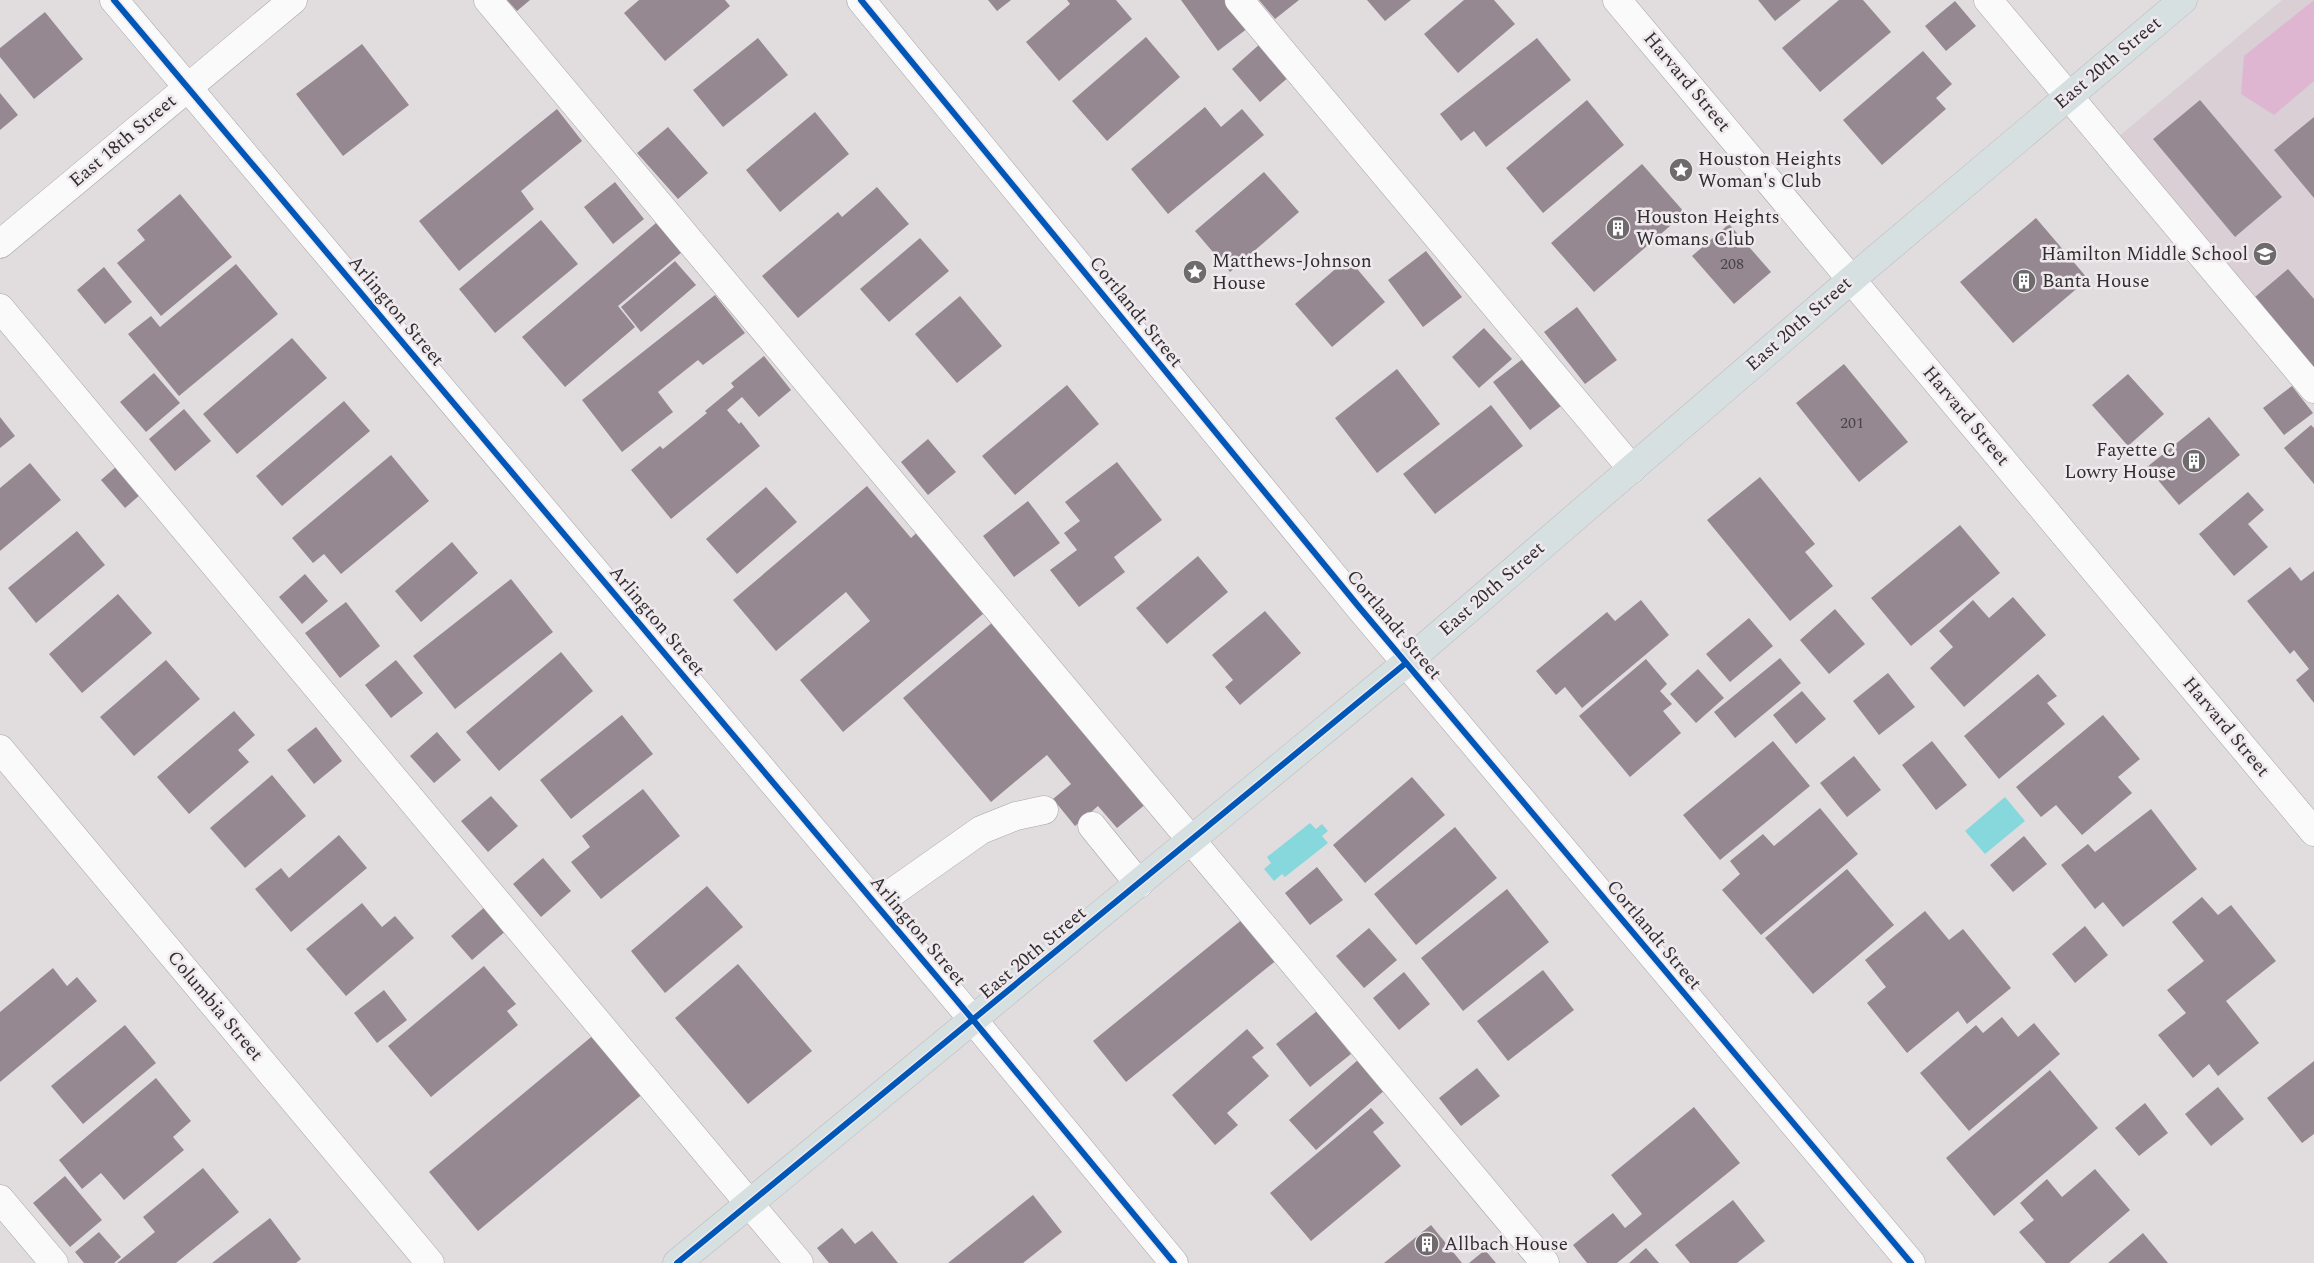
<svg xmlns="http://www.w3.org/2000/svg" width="2314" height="1263" font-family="Spectral,serif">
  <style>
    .built { fill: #d9cfd5 }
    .forest { fill: #dfb6d2 }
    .water { fill: #86d8dc }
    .building { fill: #958891 }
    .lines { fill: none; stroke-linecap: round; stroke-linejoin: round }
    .minor-casing { stroke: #a7a4a6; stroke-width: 29 }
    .major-casing { stroke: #bcbabb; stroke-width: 29 }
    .minor { stroke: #fafafa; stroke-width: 28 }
    .major { stroke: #d6e0e0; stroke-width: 28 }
    .cycleway-casing { stroke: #efe9ed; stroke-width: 9 }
    .cycleway { stroke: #0057b8; stroke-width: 6 }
    .labels { text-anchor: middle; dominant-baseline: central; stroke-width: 5; stroke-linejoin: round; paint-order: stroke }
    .number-label { font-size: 16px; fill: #4a4448 }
    .street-label { font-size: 19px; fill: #312e30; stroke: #efe9ed }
    .poi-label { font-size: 19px; fill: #312e30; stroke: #efe9ed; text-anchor: start }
  </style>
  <rect width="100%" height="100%" fill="#e1dddf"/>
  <!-- built -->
  <path class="built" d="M2282,0H2314V372L2118,137Z"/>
  <!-- forest -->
  <path class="forest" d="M2314,0V81L2274,115L2241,94L2244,56Z"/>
  <!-- water -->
  <path class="water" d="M2005,797L2025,821L1985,854L1965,831Z
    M1310,823L1316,829L1322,824L1328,831L1322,836L1328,843L1285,877L1282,874L1274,881L1264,869L1271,863L1267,857Z"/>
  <!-- building -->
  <path class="building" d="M507,0H530L517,11Z
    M639,0H725L730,6L665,61L624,13Z
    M988,0H1011L997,11Z
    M1067,0H1116L1132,19L1059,81L1026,42L1070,4Z
    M1181,0H1227L1248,28L1218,51Z
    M1259,0H1299L1275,19Z
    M1367,0H1411L1385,21Z
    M1464,0H1494L1515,24L1458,73L1424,34Z
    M1758,0H1801L1775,21Z
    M1839,0H1863L1891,32L1820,92L1782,48Z
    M1955,1L1976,26L1946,51L1925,26Z
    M45,12L83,59L34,99L0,57V48Z
    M1146,37L1180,77L1107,141L1072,101Z
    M758,38L788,75L723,127L693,90Z
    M1537,38L1571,80L1486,147L1474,131L1461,141L1440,114Z
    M1261,43L1290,76L1260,102L1232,69Z
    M362,44L409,105L343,156L296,94Z
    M1923,51L1952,84L1936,98L1946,109L1882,165L1843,120Z
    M0,93L18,115L0,130Z
    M1587,100L1624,145L1543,213L1506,168Z
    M2200,100L2282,197L2235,237L2153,139Z
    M1205,107L1221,127L1242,109L1264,135L1168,214L1131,169Z
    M557,109L582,141L521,191L534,209L459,271L419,221Z
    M815,112L849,154L780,212L746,170Z
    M2314,117V198L2274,150Z
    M668,127L708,173L678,199L637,153Z
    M1642,164L1685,213L1594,292L1551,243Z
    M1264,172L1299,212L1230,272L1195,231Z
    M615,182L644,219L613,244L584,207Z
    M877,187L909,224L798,318L762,276L838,212L842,217Z
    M180,194L232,257L161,316L117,263L145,240L137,230Z
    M2036,218L2088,279L2013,343L1960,282Z
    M541,220L578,264L495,333L459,289Z
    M656,223L682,252L618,306L635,327L565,387L522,337Z
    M1729,224L1771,272L1734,304L1692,256Z
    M920,238L949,271L889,322L860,289Z
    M1426,251L1462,297L1423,327L1388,280Z
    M1348,258L1385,302L1332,347L1295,304Z
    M675,261L696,285L641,332L621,307Z
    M236,264L278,314L179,396L128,334L151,316L160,327Z
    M104,267L132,302L105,324L77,290Z
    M2288,269L2314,299V368L2255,297Z
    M715,295L745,333L703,365L698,360L658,392L673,412L622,452L582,400Z
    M960,296L1002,346L957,383L915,334Z
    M1577,307L1617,360L1585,384L1544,332Z
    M1484,328L1512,359L1479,388L1452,357Z
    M292,338L327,378L237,454L203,414Z
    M764,356L791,390L759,417L742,397L727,410L739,424L741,422L760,446L671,519L631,470L660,446L663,449L707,413L705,411L734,387L731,383Z
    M1524,358L1561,406L1530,430L1493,382Z
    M1844,364L1908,442L1859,482L1796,403Z
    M1397,369L1440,424L1377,473L1335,418Z
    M154,373L180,403L146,432L120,402Z
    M2128,374L2164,414L2128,446L2092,405Z
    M1067,385L1099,424L1015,495L982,456Z
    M2292,386L2313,413L2284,435L2263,408Z
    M344,401L370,431L282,506L256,476Z
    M1491,405L1523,446L1435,514L1403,474Z
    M184,409L211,441L175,471L149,439Z
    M0,417L15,436L0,448Z
    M2209,417L2240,455L2179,505L2147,467Z
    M2311,425L2314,428V484L2284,448Z
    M928,439L956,472L928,495L901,462Z
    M391,455L429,501L341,574L324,554L313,563L292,538Z
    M1117,462L1162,520L1114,557L1125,572L1079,607L1050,570L1077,550L1064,533L1080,521L1065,502Z
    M30,463L61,500L0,551V488Z
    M117,466L141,494L125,508L101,480Z
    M1760,477L1815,544L1805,552L1833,586L1790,621L1707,520Z
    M867,486L911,538L923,527L990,608L843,732L800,680L870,621L846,592L776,651L733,600Z
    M766,487L797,522L737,574L706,539Z
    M2248,492L2264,510L2248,524L2268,547L2234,576L2199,534Z
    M1028,501L1060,543L1014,577L983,536Z
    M1960,525L2000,573L1911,646L1871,598Z
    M77,531L105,565L36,623L8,588Z
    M452,542L478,573L421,622L395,591Z
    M1198,556L1228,592L1167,644L1136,608Z
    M2290,567L2301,581L2314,571V703L2296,680L2309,669L2294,650L2290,654L2247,601Z
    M305,574L328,601L302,624L279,597Z
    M511,579L553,632L455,709L413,656Z
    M118,594L152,633L82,693L49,654Z
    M2013,597L2046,635L1964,707L1930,668L1953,647L1939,631L1973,600L1989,618Z
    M1641,600L1669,635L1582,708L1565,687L1556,695L1536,671L1607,612L1615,621Z
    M346,602L380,646L340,678L305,633Z
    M1835,609L1865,644L1829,674L1800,640Z
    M1265,611L1301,653L1240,705L1225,687L1233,680L1212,655Z
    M1000,616L1153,798L1117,828L1098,806L1075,826L1053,799L1071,784L1047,755L991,802L903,698Z
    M1749,618L1773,646L1730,682L1706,654Z
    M561,652L593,691L499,771L466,732Z
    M1780,658L1801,683L1735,738L1714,712Z
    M1646,659L1667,684L1660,691L1672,704L1663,711L1681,733L1630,777L1579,716Z
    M166,660L200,699L134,756L100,717Z
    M396,660L423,693L391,718L365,685Z
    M1698,669L1724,698L1696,723L1670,694Z
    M1888,673L1915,707L1879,735L1853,701Z
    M2038,674L2057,696L2047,703L2065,724L1999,779L1964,736Z
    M1802,691L1826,719L1796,744L1773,715Z
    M234,711L255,735L238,750L249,762L189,814L157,777Z
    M622,715L653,754L571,819L540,780Z
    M2103,715L2140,759L2118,777L2132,793L2082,835L2056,805L2041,817L2016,787Z
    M316,727L342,761L314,784L287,750Z
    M437,732L461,760L434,783L410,756Z
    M1773,741L1810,786L1720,860L1683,815Z
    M1932,741L1967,785L1936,810L1902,765Z
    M1854,756L1881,790L1847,817L1820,783Z
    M272,775L306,816L245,868L210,828Z
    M1412,777L1445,815L1365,883L1333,845Z
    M643,789L680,836L601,899L571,862L590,847L582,836Z
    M491,796L518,826L488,852L461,821Z
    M1820,808L1858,854L1761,935L1722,890L1740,874L1730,861L1763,834L1774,846Z
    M2151,809L2197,869L2123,927L2103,902L2095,909L2061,865L2088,844L2095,852Z
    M1455,827L1497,878L1416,945L1374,894Z
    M339,835L367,868L291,932L255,889L281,868L289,878Z
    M2024,836L2047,864L2013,892L1990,865Z
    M543,858L571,891L541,917L513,884Z
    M1317,867L1343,900L1310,925L1285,893Z
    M1847,869L1894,925L1813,994L1765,938Z
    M707,886L743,927L665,993L631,951Z
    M1507,889L1549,942L1463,1011L1421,958Z
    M2202,897L2218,915L2231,905L2276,961L2226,1001L2259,1043L2218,1076L2209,1064L2193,1078L2158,1035L2186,1013L2167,990L2204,961L2172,922Z
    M362,903L382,927L395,916L414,938L346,996L306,949Z
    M487,905L508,929L472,960L451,936Z
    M1925,911L1949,940L1963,929L2011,988L1967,1024L1958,1011L1907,1053L1867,1003L1886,987L1865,960Z
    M1244,918L1278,959L1126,1082L1093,1041Z
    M2085,926L2108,955L2075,983L2052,954Z
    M1369,928L1397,960L1364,988L1336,956Z
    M738,964L812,1051L748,1104L675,1018Z
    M484,966L516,1004L507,1011L518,1025L431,1097L388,1046Z
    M53,968L67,986L77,977L97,1001L0,1082V1012Z
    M1543,970L1574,1010L1508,1061L1477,1021Z
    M1404,972L1430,1004L1399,1030L1373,998Z
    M384,990L407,1020L377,1043L354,1013Z
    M1317,1011L1351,1054L1310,1087L1276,1044Z
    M2002,1017L2018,1037L2034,1023L2060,1054L1969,1131L1920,1073L1976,1025L1983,1033Z
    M125,1025L156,1063L83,1124L51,1086Z
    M1247,1029L1264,1048L1252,1057L1269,1076L1227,1113L1238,1125L1215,1145L1172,1095Z
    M596,1033L645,1092L478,1231L429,1172Z
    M1359,1059L1386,1089L1316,1150L1289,1120Z
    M2314,1061V1134L2302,1143L2267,1098Z
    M1477,1068L1500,1096L1461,1126L1439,1098Z
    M2050,1070L2098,1128L1994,1216L1946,1158Z
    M156,1078L191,1121L173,1137L184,1150L124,1200L101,1173L82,1189L59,1160Z
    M2218,1087L2244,1119L2211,1146L2185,1114Z
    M2145,1103L2168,1133L2139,1156L2115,1128Z
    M1694,1107L1740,1163L1617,1263H1587L1573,1245L1613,1213L1625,1228L1642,1214L1611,1175Z
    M1371,1108L1384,1123L1373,1132L1401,1166L1311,1241L1270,1193Z
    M203,1168L239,1212L176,1263H117L155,1232L143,1217Z
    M2095,1169L2130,1210L2069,1263H2046L2019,1232L2034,1220L2020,1203L2047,1179L2062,1197Z
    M65,1176L102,1220L70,1247L33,1203Z
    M1033,1195L1062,1232L1023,1263H948Z
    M1733,1200L1765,1241L1737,1263H1690L1675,1245Z
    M270,1218L301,1259L296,1263H212Z
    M1431,1225L1462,1263H1384Z
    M842,1228L855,1244L872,1231L898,1263H829L817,1248Z
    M99,1232L121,1257L114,1263H84L75,1252Z
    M2143,1233L2168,1263H2108Z
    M1646,1248L1659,1263H1629Z
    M1485,1250L1496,1263H1469Z"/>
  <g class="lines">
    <!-- minor casing -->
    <g class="minor-casing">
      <path id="minor" d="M114,0L974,1021L1174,1263
        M488,0L1545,1263
        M861,0L1359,607L1911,1263
        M1239,0L1632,469
        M1617,0L2314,832
        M1988,0L2314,389
        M0,244L293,0
        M0,308L799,1263
        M0,749L430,1263
        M1092,826L1139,884
        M876,904L981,830L1016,816L1044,810
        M0,1199L54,1263"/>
    </g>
    <!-- major casing -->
    <g class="major-casing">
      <path id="major" d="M677,1263L1406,663L1852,279L2183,0"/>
    </g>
    <!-- minor -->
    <use href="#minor" class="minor"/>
    <!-- major -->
    <use href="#major" class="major"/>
    <!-- cycleway casing -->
    <g class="cycleway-casing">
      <path id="cycleway" d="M114,0L974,1021L1174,1263
        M861,0L1359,607L1911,1263
        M677,1263L1406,663"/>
    </g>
    <!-- cycleway -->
    <use href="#cycleway" class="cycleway"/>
  </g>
  <!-- icons -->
  <defs>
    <g id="sight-disc" transform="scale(1.25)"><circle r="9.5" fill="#6f6b6d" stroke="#efe9ed"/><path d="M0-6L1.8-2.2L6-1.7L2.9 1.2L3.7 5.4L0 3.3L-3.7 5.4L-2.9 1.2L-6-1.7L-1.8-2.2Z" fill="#fff"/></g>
    <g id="building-disc" transform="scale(1.25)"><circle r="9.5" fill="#6f6b6d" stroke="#efe9ed"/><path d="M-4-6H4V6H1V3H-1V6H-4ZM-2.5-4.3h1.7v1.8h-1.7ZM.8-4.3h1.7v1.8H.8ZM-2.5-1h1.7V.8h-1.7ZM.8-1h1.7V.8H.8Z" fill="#fff"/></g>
    <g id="school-disc" transform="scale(1.25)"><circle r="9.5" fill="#6f6b6d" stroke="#efe9ed"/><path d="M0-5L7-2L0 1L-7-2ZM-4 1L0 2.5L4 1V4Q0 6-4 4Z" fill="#fff"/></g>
  </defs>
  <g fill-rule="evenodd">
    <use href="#sight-disc" x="1681" y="170"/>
    <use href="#building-disc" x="1618" y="228"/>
    <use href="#school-disc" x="2265" y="254"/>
    <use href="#sight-disc" x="1195" y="272"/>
    <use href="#building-disc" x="2024" y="281"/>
    <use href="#building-disc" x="2194" y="461"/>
    <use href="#building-disc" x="1427" y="1244"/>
  </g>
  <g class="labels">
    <!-- number labels -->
    <g class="number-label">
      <text x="1732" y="264">208</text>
      <text x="1852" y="423">201</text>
    </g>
    <!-- street labels -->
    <g class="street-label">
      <text transform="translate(2108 63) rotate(-40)">East 20th Street</text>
      <text transform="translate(1687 82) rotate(50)">Harvard Street</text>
      <text transform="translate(123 141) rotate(-40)">East 18th Street</text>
      <text transform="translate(396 311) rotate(50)">Arlington Street</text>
      <text transform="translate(1136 312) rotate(51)">Cortlandt Street</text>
      <text transform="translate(1799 324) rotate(-41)">East 20th Street</text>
      <text transform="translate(1966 416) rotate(50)">Harvard Street</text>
      <text transform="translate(1492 589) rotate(-41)">East 20th Street</text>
      <text transform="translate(657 621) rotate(50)">Arlington Street</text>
      <text transform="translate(1394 625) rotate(50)">Cortlandt Street</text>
      <text transform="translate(2226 727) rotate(50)">Harvard Street</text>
      <text transform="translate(918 931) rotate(50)">Arlington Street</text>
      <text transform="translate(1654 935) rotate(50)">Cortlandt Street</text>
      <text transform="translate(1033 953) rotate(-40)">East 20th Street</text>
      <text transform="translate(215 1006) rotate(50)">Columbia Street</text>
    </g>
    <!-- poi labels -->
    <g class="poi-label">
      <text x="1698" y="159">Houston Heights<tspan x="1698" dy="22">Woman's Club</tspan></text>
      <text x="1636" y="217">Houston Heights<tspan x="1636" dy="22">Womans Club</tspan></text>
      <text x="2248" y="254" text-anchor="end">Hamilton Middle School</text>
      <text x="1212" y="261">Matthews-Johnson<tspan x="1212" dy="22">House</tspan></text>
      <text x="2042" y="281">Banta House</text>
      <text x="2176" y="450" text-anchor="end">Fayette C<tspan x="2176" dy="22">Lowry House</tspan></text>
      <text x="1444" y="1244">Allbach House</text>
    </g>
  </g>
</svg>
